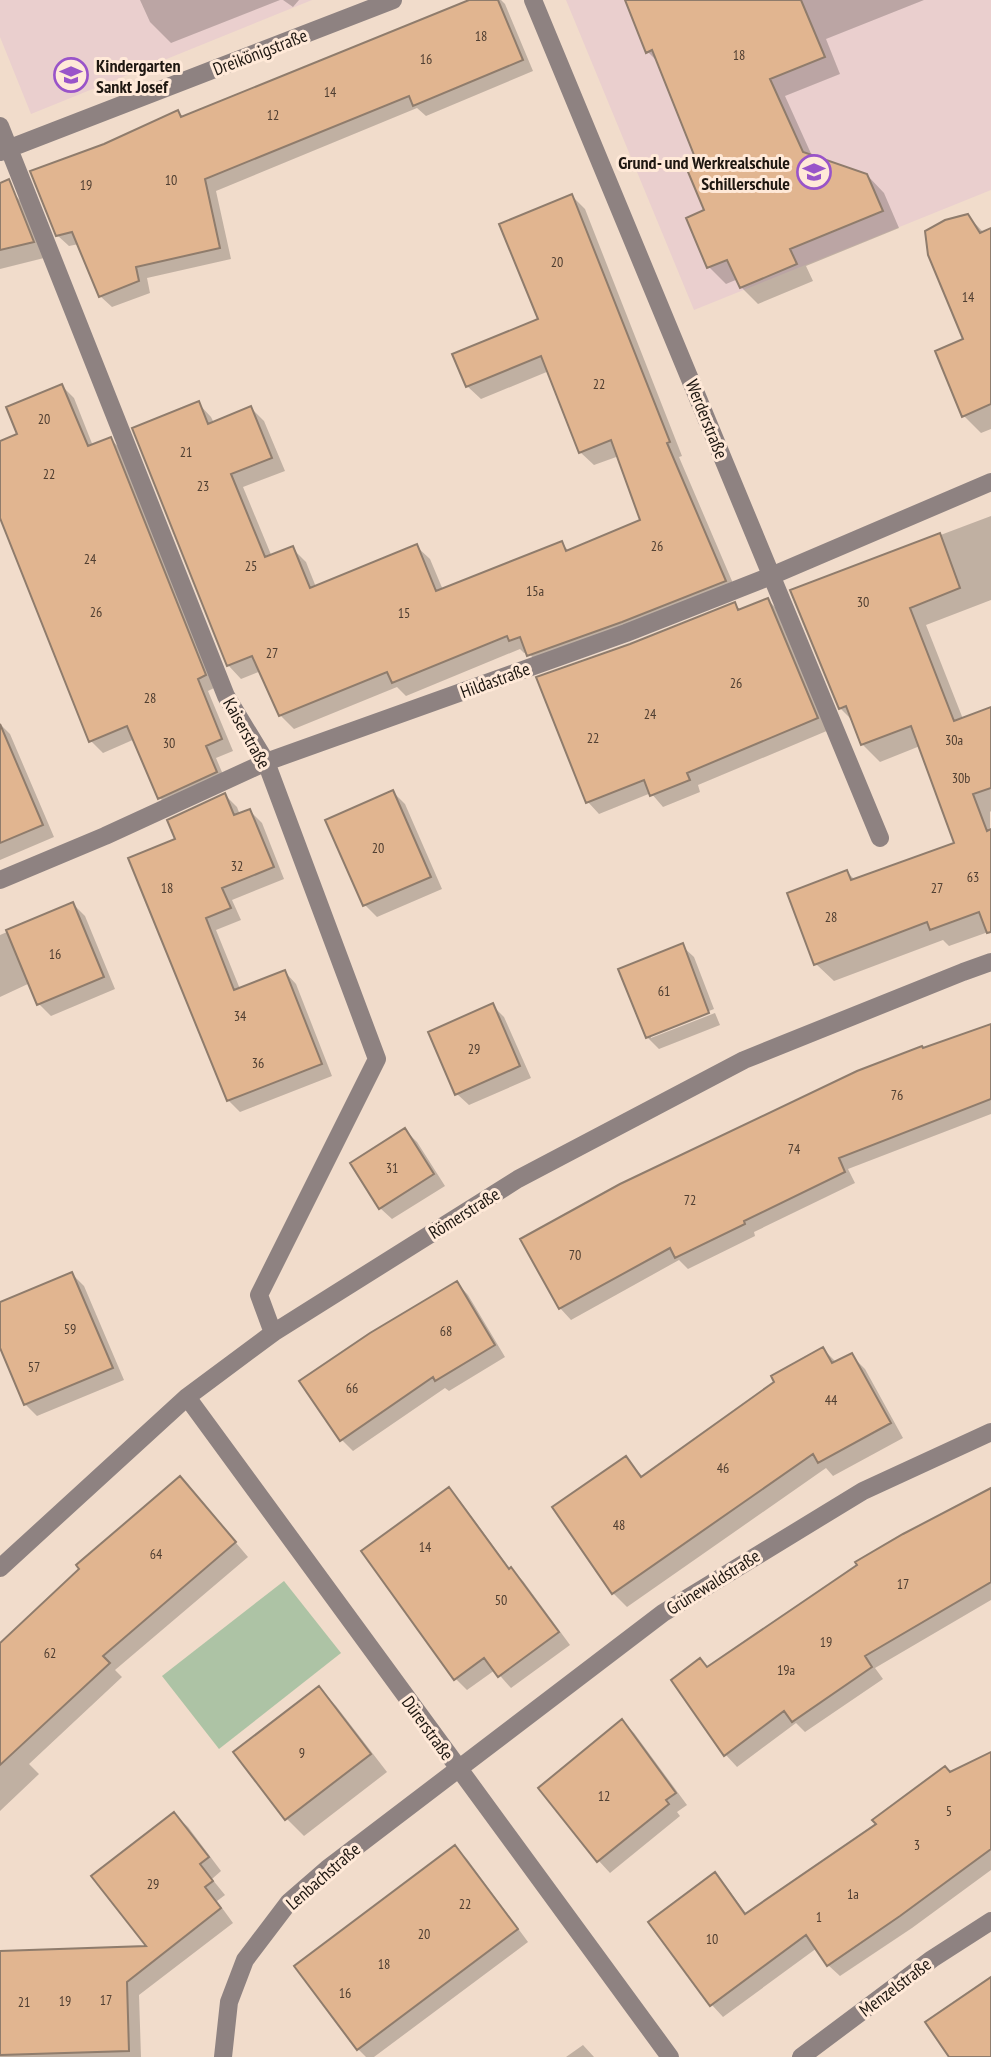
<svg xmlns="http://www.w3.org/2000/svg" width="991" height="2057" font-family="'PT Sans Narrow',sans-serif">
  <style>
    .education { fill: #eacfce }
    .green { fill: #adc3a5 }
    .shadow { fill: #0003 }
    .building { fill: #e1b590; stroke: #8f7c6c; stroke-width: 2 }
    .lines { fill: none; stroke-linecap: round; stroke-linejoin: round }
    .minor { stroke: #8e8281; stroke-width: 18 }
    .labels { text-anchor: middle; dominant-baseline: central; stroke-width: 6; stroke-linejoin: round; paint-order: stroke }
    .number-label { font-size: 14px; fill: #4f3e31 }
    .street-label { font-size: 18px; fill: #1e1711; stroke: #ffe9d8 }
    .poi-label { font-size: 18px; font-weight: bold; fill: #1e1711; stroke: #ffe9d8; text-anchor: start }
  </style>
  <rect width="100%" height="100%" fill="#f1dccb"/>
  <!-- education -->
  <path class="education" d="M0,0H312L31,114L0,37Z
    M566,0H991V190L694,310Z"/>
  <!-- green -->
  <path class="green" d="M284,1581L341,1653L219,1749L162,1676Z"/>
  <!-- shadow -->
  <path class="shadow" d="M140,0H280L171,43L150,22Z
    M283,0H299L293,7Z
    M474,0H501L505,4L533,71L426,116L417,108L216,191L231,259L147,278L150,293L112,307L100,296L79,244L69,246L57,235L105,146L177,112L184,118Z
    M648,0H924L826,39L840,74L785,96L813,158L867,175L884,193L899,228L806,266L813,281L758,304L741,287L738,279L726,284L709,267L706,211L697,156L660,64L648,52Z
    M13,193L28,208L48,257L0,269V195Z
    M572,196L585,209L682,456L679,457L738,595L542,669L528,652L524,653L520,649L406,696L397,687L294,729L280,715L261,671L241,679L228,665L198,403L211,417L214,423L251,408L264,421L285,471L243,487L272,557L292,548L306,562L316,587L416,546L430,559L443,590L561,543L570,552L642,521L619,456L594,465L580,452L549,371L481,399L467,386L540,320Z
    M968,216L984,233L991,230V429L981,433L964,416Z
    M62,386L74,398L93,446L111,439L122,451L216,687L208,691L233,751L216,758L227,784L172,810L160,798L135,739L103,753L91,741L0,515V443L20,435Z
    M991,516V600L926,625L963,719L991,709V811L990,812L991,931L949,946L943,940L834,981L816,964L847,872L855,880L956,844L920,746L880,762L862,744L853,721L840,708L792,591Z
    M768,600L780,612L829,730L698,785L700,792L663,807L651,793L599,814L588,802L630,645L735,604L741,611Z
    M0,724L10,734L54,837L0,860Z
    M393,792L405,804L442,889L377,917L365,905L327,821Z
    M225,795L237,807L240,815L250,811L262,823L284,879L232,900L241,920L216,930L240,989L285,972L296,984L332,1076L240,1112L228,1100L178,840Z
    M73,904L85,916L115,989L51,1016L39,1004L30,983L0,997V935Z
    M682,946L694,957L714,1009L651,1034V1038L715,1013L720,1025L659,1049L647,1037Z
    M492,1005L504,1017L531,1078L469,1105L457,1094Z
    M991,1026V1114L848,1169L855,1183L754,1232L755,1236L688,1269L679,1260L571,1320L560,1308L924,1050Z
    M405,1130L417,1142L445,1186L392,1219L380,1208Z
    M72,1274L84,1286L124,1380L37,1416L25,1404L0,1343V1304Z
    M457,1283L468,1295L505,1357L449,1391L445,1388L353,1451L341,1439Z
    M823,1349L837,1363L851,1355L865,1369L903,1438L833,1476L826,1468L627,1607L613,1593L626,1458L643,1477Z
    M448,1489L460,1501L511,1570L523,1581L570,1645L511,1688L495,1670L467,1690L456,1679Z
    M991,1490V1600L875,1668L883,1679L805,1732L796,1723L737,1767L726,1755L674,1680L708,1669Z
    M193,1492L248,1557L115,1670L122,1677L29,1764L39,1774L0,1811V1645Z
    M319,1689L336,1706L387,1772L304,1836L287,1819L236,1753Z
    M622,1721L634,1733L687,1805L677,1812L680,1816L610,1873L599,1861L540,1788Z
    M991,1753V1870L912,1928L840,1976L828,1965L817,1948L723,2017L712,2005L650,1922L715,1874L726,1886L747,1915L951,1774Z
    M174,1814L188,1827L221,1871L212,1879L225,1895L217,1901L233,1923L139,1995L141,2057H0V1953L149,1948Z
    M455,1848L467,1859L528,1942L374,2057H366L358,2049Z
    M583,2045L594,2057H566Z"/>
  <!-- building -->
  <path class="building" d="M469,0H498L523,60L413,106L409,96L205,179L220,248L136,267L139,281L99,297L72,232L56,236L30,171L104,144L178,110L181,117Z
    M625,0H801L825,57L770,79L803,152L867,174L883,211L790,249L797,264L740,288L727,260L707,268L686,218L704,210L683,160L694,155L652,50L646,53Z
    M9,179L34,242L0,250V183Z
    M572,194L670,442L667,443L726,581L622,622L527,656L520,637L509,641L507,636L392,683L387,672L279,716L252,656L227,666L132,428L199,401L208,424L251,406L272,458L231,474L265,557L293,546L310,588L417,544L436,591L562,541L566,551L640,520L611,440L579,453L541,356L466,387L452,354L538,319L499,224Z
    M968,214L980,233L991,228V404L962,417L935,351L963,339L928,255L925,231L945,220Z
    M62,384L88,446L111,437L206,675L198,679L222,739L206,746L217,772L158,799L127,726L89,742L0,518V441L17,434L6,407Z
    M940,533L960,588L910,608L954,721L991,707V788L973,794L987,831L991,829V932L987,933L979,912L930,930L927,922L814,965L787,893L847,870L851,880L954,843L911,726L861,745L846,706L839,709L790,590Z
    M768,598L818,718L687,773L690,780L650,796L644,780L586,803L536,677L630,644L735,602L738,610Z
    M0,724L43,825L0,843Z
    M393,790L431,877L363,906L325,820Z
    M225,793L234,815L250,809L274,867L222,888L231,908L206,918L234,990L285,970L322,1064L227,1101L128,858L175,839L167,820Z
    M73,902L104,977L37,1005L6,930Z
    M683,943L709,1013L646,1038L618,969Z
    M493,1003L520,1066L455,1095L428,1032Z
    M991,1024V1099L839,1158L845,1172L744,1221L745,1224L675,1258L670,1248L559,1309L520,1239L620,1184L857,1071L922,1046L923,1048Z
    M405,1128L434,1174L379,1209L350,1163Z
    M72,1272L113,1368L24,1405L0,1348V1302Z
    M457,1281L495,1345L435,1381L433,1377L340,1441L299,1381L370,1333Z
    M823,1347L832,1363L852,1353L891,1423L818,1463L813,1454L612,1594L552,1507L626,1456L641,1477L774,1382L771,1376Z
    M180,1476L236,1542L103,1656L110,1663L0,1765V1643L79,1569L76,1565Z
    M449,1487L509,1569L511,1567L559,1632L498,1677L484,1658L454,1680L361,1551Z
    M991,1488V1582L865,1656L872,1667L792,1722L784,1711L724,1756L671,1680L700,1658L707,1667L857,1565L855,1562L903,1534Z
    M319,1686L371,1754L285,1820L233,1752Z
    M622,1719L676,1793L666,1800L669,1804L597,1862L538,1788Z
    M991,1752V1849L900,1916L827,1966L806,1935L710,2006L648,1922L715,1872L745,1914L876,1824L872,1820L945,1766L950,1772Z
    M174,1812L209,1857L200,1864L213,1881L205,1887L221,1908L127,1982L129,2051L0,2055V1951L146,1946L91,1876Z
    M455,1845L518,1929L357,2050L294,1966Z
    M991,1977V2057H949L925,2022Z"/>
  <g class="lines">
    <!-- minor -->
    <path class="minor" d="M533,0L880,838
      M0,126L226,696L266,762L377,1059L259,1295L273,1333
      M0,152L393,0
      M0,880L105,836L266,762L626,633L771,576L991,482
      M187,1397L670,2057
      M0,1568L187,1397L273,1333L518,1179L744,1060L963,972L991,962
      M223,2057L229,2002L245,1960L289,1902L327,1869L663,1613L863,1491L991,1432
      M801,2057L932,1959L991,1921"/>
  </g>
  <!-- icons -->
  <defs>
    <g id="school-ring" transform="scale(1.75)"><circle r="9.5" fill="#ffe9d8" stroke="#9954c9" stroke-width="1.5"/><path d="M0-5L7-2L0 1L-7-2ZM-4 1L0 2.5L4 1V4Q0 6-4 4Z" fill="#9954c9"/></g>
  </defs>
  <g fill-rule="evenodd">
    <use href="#school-ring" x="71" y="75"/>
    <use href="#school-ring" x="814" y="172"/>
  </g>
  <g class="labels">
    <!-- number labels -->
    <g class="number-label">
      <text x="481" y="36">18</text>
      <text x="739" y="55">18</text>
      <text x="426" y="59">16</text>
      <text x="330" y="92">14</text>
      <text x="273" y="115">12</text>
      <text x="171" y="180">10</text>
      <text x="86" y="185">19</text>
      <text x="557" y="262">20</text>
      <text x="968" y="297">14</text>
      <text x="599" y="384">22</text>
      <text x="44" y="419">20</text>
      <text x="186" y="452">21</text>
      <text x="49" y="474">22</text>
      <text x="203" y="486">23</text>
      <text x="657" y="546">26</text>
      <text x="90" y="559">24</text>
      <text x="251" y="566">25</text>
      <text x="535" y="591">15a</text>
      <text x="863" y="602">30</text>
      <text x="96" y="612">26</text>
      <text x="404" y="613">15</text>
      <text x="272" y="653">27</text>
      <text x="736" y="683">26</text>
      <text x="150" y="698">28</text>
      <text x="650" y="714">24</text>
      <text x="593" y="738">22</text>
      <text x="954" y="740">30a</text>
      <text x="169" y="743">30</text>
      <text x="961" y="778">30b</text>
      <text x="378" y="848">20</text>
      <text x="237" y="866">32</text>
      <text x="973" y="877">63</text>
      <text x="167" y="888">18</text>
      <text x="937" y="888">27</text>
      <text x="831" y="917">28</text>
      <text x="55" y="954">16</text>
      <text x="664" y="991">61</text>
      <text x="240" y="1016">34</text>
      <text x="474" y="1049">29</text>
      <text x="258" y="1063">36</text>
      <text x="897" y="1095">76</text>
      <text x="794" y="1149">74</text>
      <text x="392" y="1168">31</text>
      <text x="690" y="1200">72</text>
      <text x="575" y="1255">70</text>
      <text x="70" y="1329">59</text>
      <text x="446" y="1331">68</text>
      <text x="34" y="1367">57</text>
      <text x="352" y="1388">66</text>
      <text x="831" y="1400">44</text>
      <text x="723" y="1468">46</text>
      <text x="619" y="1525">48</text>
      <text x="425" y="1547">14</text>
      <text x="156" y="1554">64</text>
      <text x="903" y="1584">17</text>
      <text x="501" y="1600">50</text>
      <text x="826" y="1642">19</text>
      <text x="50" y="1653">62</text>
      <text x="786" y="1670">19a</text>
      <text x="302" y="1753">9</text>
      <text x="604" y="1796">12</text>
      <text x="949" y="1811">5</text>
      <text x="917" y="1845">3</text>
      <text x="153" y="1884">29</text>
      <text x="853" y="1894">1a</text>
      <text x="465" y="1904">22</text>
      <text x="819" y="1917">1</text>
      <text x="424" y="1934">20</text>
      <text x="712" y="1939">10</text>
      <text x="384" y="1964">18</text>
      <text x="345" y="1993">16</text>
      <text x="106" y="2000">17</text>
      <text x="65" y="2001">19</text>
      <text x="24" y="2002">21</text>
    </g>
    <!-- street labels -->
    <g class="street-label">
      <text transform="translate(260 52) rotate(-21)">Dreikönigstraße</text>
      <text transform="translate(707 419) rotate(68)">Werderstraße</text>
      <text transform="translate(495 680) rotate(-20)">Hildastraße</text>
      <text transform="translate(247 733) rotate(61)">Kaiserstraße</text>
      <text transform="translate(464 1213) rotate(-32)">Römerstraße</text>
      <text transform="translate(713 1582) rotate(-32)">Grünewaldstraße</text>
      <text transform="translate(428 1728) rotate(54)">Dürerstraße</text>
      <text transform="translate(323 1876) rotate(-41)">Lenbachstraße</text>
      <text transform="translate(895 1987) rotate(-37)">Menzelstraße</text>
    </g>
    <!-- poi labels -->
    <g class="poi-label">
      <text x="96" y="65">Kindergarten<tspan x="96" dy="21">Sankt Josef</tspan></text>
      <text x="790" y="162" text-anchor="end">Grund- und Werkrealschule<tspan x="790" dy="21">Schillerschule</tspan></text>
    </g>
  </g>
</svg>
